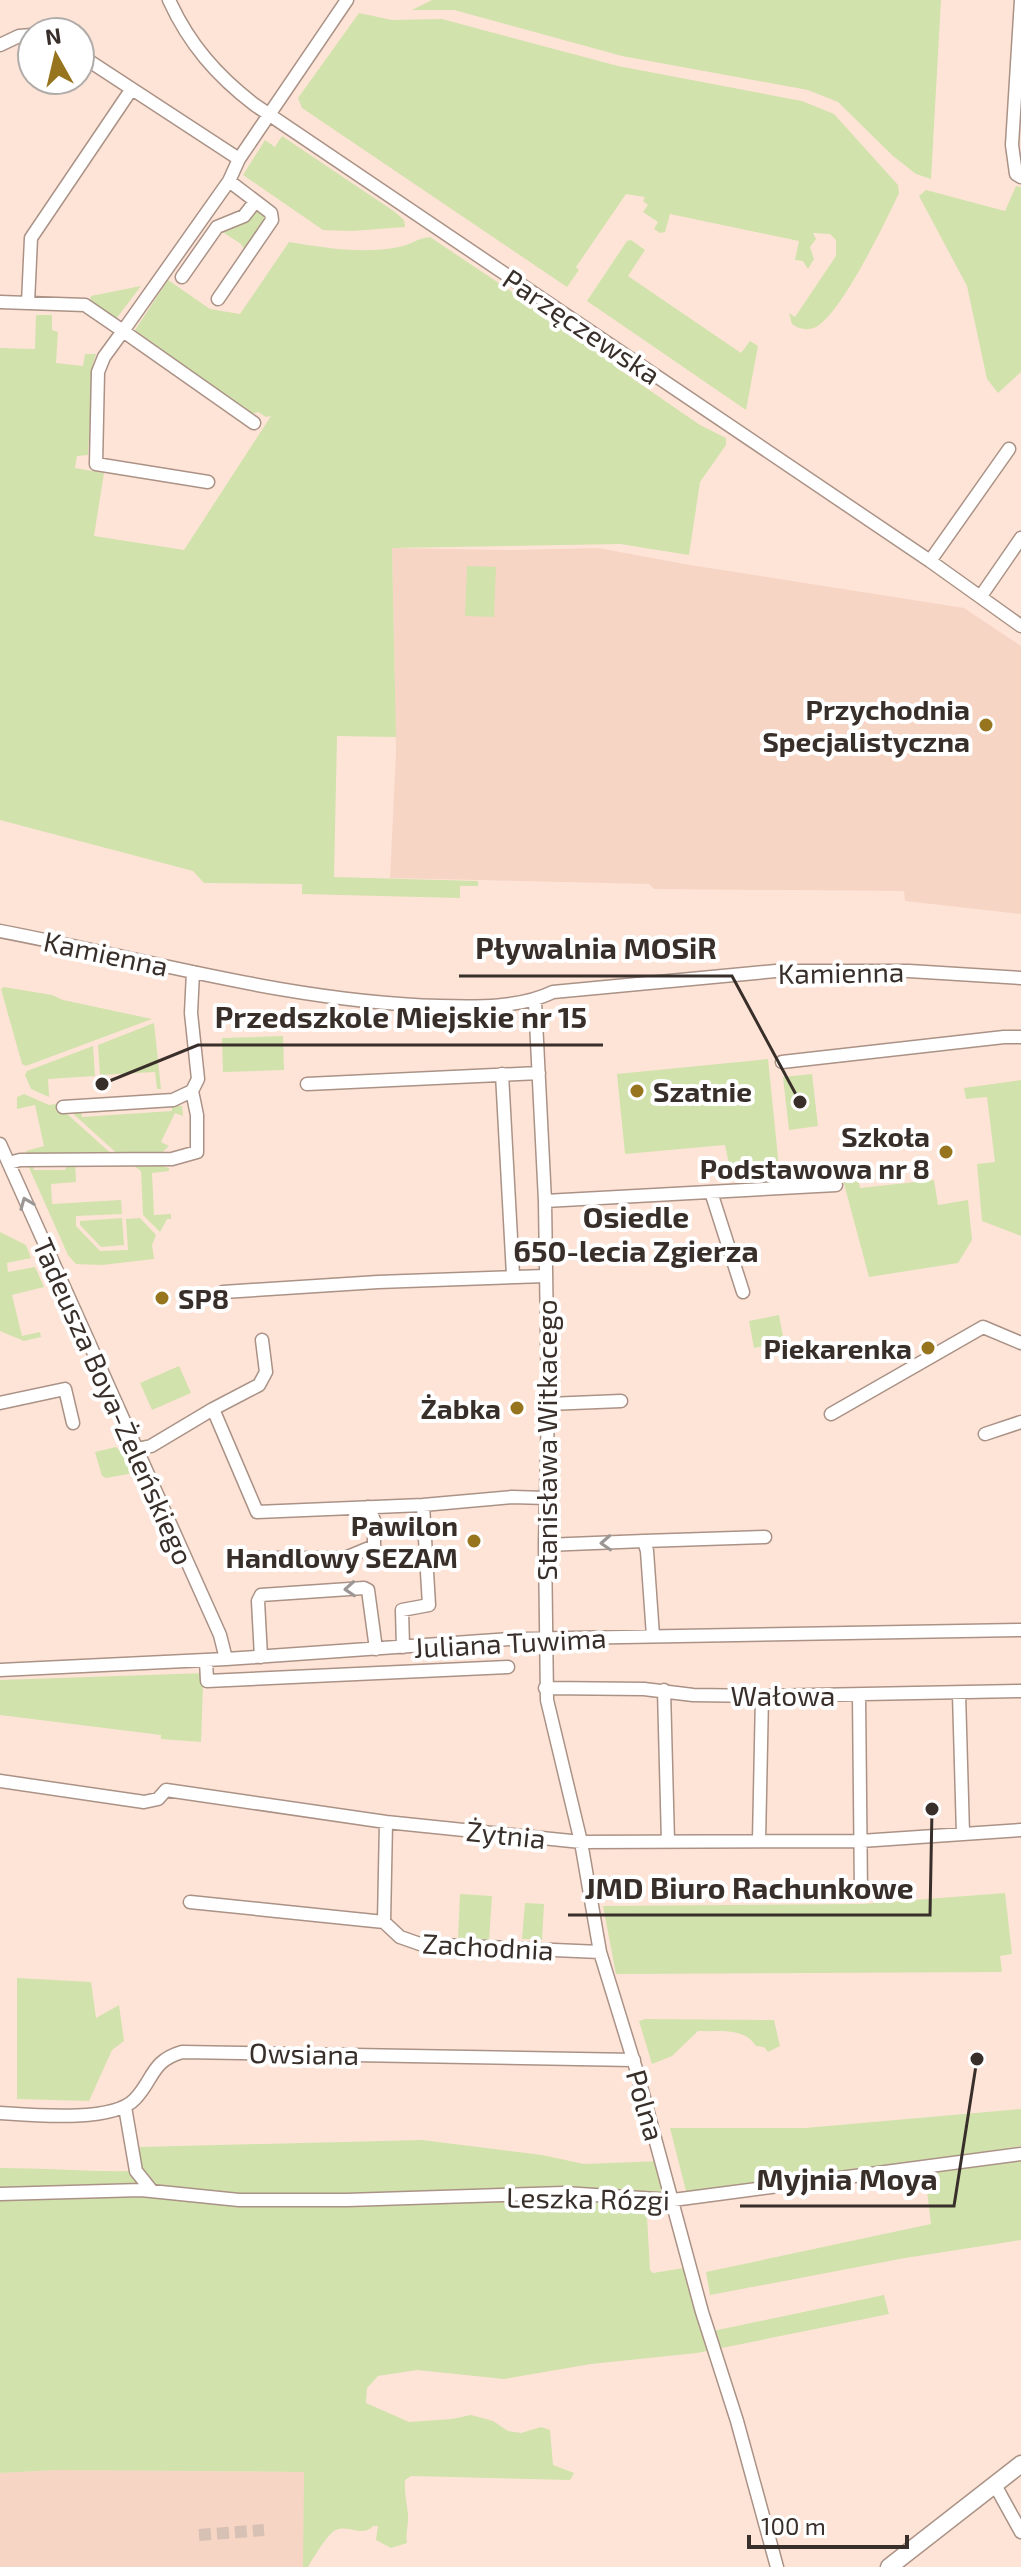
<svg xmlns="http://www.w3.org/2000/svg" width="1021" height="2567" font-family="'Exo 2',sans-serif">
  <style>
    .built { fill: #f7d5c4 }
    .green { fill: #d1e2ac }
    .lines { fill: none; stroke-linecap: round; stroke-linejoin: round }
    .minor-tunnel { stroke: #d7c0b4; stroke-width: 12; stroke-dasharray: 12 6; stroke-linecap: butt }
    .minor-casing { stroke: #aa9286; stroke-width: 15 }
    .major-casing { stroke: #aa9286; stroke-width: 19 }
    .minor { stroke: #fff; stroke-width: 12 }
    .major { stroke: #fff; stroke-width: 16 }
    .oneway { stroke: #9c9794 }
    .poi-dot { fill: #96751e; stroke: #fff; stroke-width: 3 }
    .labels { text-anchor: middle; dominant-baseline: central; stroke-width: 8; stroke-linejoin: round; paint-order: stroke }
    .street-label { font-size: 28px; fill: #392f2a; stroke: #fff }
    .poi-label { font-size: 28px; font-weight: bold; fill: #392f2a; stroke: #fff; text-anchor: end }
    .neighbourhood-label { font-size: 30px; font-weight: bold; fill: #392f2a; stroke: #fff }
    .leader { fill: none; stroke: #392f2a; stroke-width: 3 }
    .callout-dot { fill: #392f2a; stroke: #fff; stroke-width: 3 }
    .callout-label { font-size: 30px; text-anchor: middle; font-weight: bold; fill: #392f2a; stroke: #fff; stroke-width: 8; stroke-linejoin: round; paint-order: stroke }
  </style>
  <rect width="100%" height="100%" fill="#fee4d7"/>
  <!-- built -->
  <path class="built" d="M392,548L512,550L598,548L690,565L964,608L1021,646V914L905,901L904,891L654,889L649,884L390,878L396,753Z
    M58,2470L304,2472V2567H0V2473Z"/>
  <!-- green -->
  <path class="green" d="M432,0H941L931,179L916,174L893,156L838,102L808,90L622,56L454,10H412Z
    M359,13L392,20L442,19L618,66L802,101L834,114L898,185L899,193C886,221 841,314 816,327C807,331 799,329 792,324L789,313L795,317L836,256V240L830,234L813,233L816,239L810,247L814,259L808,269L803,261L795,260L799,241L670,214L665,232L660,233L654,229L658,222L643,212L648,205L643,201L645,197L626,194L576,267L579,270L567,287L302,108L298,98Z
    M282,136L395,212L404,220L405,227L352,231L323,230L243,175L265,140L275,147Z
    M1016,186L1021,187V372L998,393L987,379L967,286L919,196L926,190L1005,211Z
    M258,209L264,214L266,221L245,251L241,244L218,229Z
    M430,237L611,358L620,370L700,425L726,438V445L700,482L689,555L620,544L392,548L396,737L337,736L334,877L478,881V886H460V898L302,894V884L204,883L193,871L0,820V348L35,349L36,315H52V330L58,332L56,363L83,366L85,354H96L93,364L88,455L77,456L75,468L104,473L94,536L184,550L271,416L266,417L258,412L251,414L135,330L168,280L210,309L240,314L289,242C325,248 362,254 399,247C410,245 418,238 430,237Z
    M631,240L645,250L628,276L741,353L750,341L758,346L746,410L587,301L627,241Z
    M141,286L116,319L90,302L91,296Z
    M467,566L496,567L494,617L465,616Z
    M4,987L52,995L63,1000L152,1019L26,1066L22,1064L1,989Z
    M154,1023L161,1089H157L155,1072L100,1075L98,1045Z
    M283,1036L284,1070L223,1072L222,1038Z
    M93,1046L95,1076L48,1079L49,1097L31,1089L25,1075L27,1071Z
    M768,1059L780,1177L732,1179L725,1145L625,1154L617,1074Z
    M812,1074L818,1126L789,1130L783,1077Z
    M1021,1080V1236L982,1221L977,1164L995,1162L987,1097L966,1099L964,1088Z
    M24,1094L49,1105L56,1104L115,1157L27,1156L26,1151L44,1146L35,1105L17,1109V1097Z
    M172,1105L182,1106L183,1116L175,1113L161,1142L169,1146L158,1156L121,1157L70,1111H81L82,1117L172,1111Z
    M27,1163H32L34,1170H65L68,1163H75L76,1182L51,1184L52,1204L121,1200L122,1214L76,1216V1226L100,1251L128,1250L126,1219L140,1218L156,1235L152,1245L154,1259L102,1265L76,1264L68,1255Z
    M152,1163L169,1168V1171L152,1173L154,1215L171,1214V1219H167L160,1232L143,1215L141,1171L131,1164Z
    M858,1178L860,1188L934,1180L938,1205L968,1200L972,1240L958,1263L869,1277L843,1180Z
    M122,1218L124,1245L101,1247L80,1225V1221Z
    M0,1232L26,1245L31,1258L7,1263L8,1272L35,1267L44,1287L12,1295L22,1336L40,1332L41,1337L24,1341L0,1331Z
    M779,1315L784,1342L754,1348L749,1321Z
    M179,1366L191,1393L152,1410L140,1383Z
    M116,1447L126,1456L134,1473L106,1478L102,1476L95,1452Z
    M207,1673V1681L203,1686L201,1742L161,1739V1735L0,1715V1680Z
    M1005,1893L1012,1954L1000,1956L1002,1972L616,1974L603,1906L862,1904Z
    M460,1894L492,1896L489,1941L458,1939Z
    M525,1903L544,1904L542,1940L522,1939Z
    M17,1978L91,1982L96,2018L119,2005L124,2041L112,2050L89,2101L17,2099Z
    M645,2019L774,2020L780,2046L768,2052L764,2047L756,2046C744,2027 720,2032 698,2031L672,2056L652,2064L639,2021Z
    M1021,2109V2146L804,2179L686,2191L670,2128H805Z
    M422,2140L542,2155L584,2164L662,2161L673,2200L646,2199L650,2270L653,2273L690,2267L708,2332L884,2295L889,2314L697,2353L591,2364L504,2379L417,2370L378,2376L367,2388L366,2403L409,2422L452,2419L471,2415L493,2421L508,2431L521,2433L541,2427L550,2430L553,2465L574,2473L570,2480L411,2476L405,2480C404,2493 407,2503 408,2515C409,2525 405,2533 407,2543L391,2548L376,2540L378,2526H373C362,2538 350,2524 336,2530C328,2533 313,2558 308,2567H303L304,2472L58,2470L0,2473V2168C45,2168 90,2172 135,2171L138,2166L140,2147Z
    M1021,2161V2240L905,2258L710,2295L706,2272L931,2224L925,2174Z"/>
  <g class="lines">
    <!-- minor-tunnel -->
    <path class="minor-tunnel" d="M199,2535L264,2530"/>
    <!-- minor casing -->
    <g class="minor-casing">
      <path id="minor" d="M169,0C189,44 217,76 255,105L930,561L1021,626
        M1021,0L1012,145L1016,174L1021,177
        M0,45L19,36L32,35
        M80,55L239,159
        M182,277L217,227L244,216L255,202
        M218,299L272,220L271,213L229,181
        M0,302L85,305L123,331L229,181L239,159L347,0
        M28,303L31,238L131,90
        M208,482L96,464L98,372L104,357L123,331L254,423
        M930,561L1009,449
        M981,596L1021,538
        M0,931C147,959 290,1002 440,1006C477,1007 520,1008 553,992L776,971H909L1021,978
        M535,1001L545,1201L548,1404L545,1545L547,1700L581,1842L600,1952L637,2072L702,2312L737,2421L777,2567
        M782,1062L1004,1037H1021
        M502,1074L513,1275
        M307,1084L539,1073
        M63,1107L173,1100L192,1091
        M0,1144L220,1635L226,1659
        M9,1163L20,1160L172,1159L197,1152V1115L192,1091L198,1079L191,1013L193,972
        M711,1192L743,1292
        M545,1201L836,1185
        M223,1292L378,1282L546,1276
        M0,1403L65,1389L73,1423
        M548,1404L621,1401
        M213,1409L259,1385L266,1372L262,1340
        M831,1414L983,1327L1021,1343
        M985,1434L1021,1422
        M137,1449L151,1446L213,1409L257,1512L423,1505L512,1497L546,1498
        M644,1541L765,1537
        M545,1545L644,1541L647,1551L653,1636
        M259,1558H345L374,1546V1520L368,1507
        M403,1647L402,1610L429,1605L423,1505
        M261,1657L258,1601L261,1595L364,1588L368,1590L376,1649
        M206,1660L207,1681L508,1667
        M0,1670L226,1659L511,1639L1021,1630
        M545,1688L644,1689L693,1695L762,1696L1021,1691
        M664,1690L668,1842
        M959,1694L963,1834
        M859,1695L861,1895
        M0,1781L144,1802L158,1799L166,1790L386,1822L581,1842L861,1841L1021,1830
        M759,1841L762,1696
        M190,1902L384,1922L400,1937L420,1944L600,1952
        M384,1922L386,1822
        M125,2107L136,2171L152,2191
        M0,2113C31,2115 113,2123 135,2099C154,2079 151,2061 182,2052L634,2060
        M0,2194L141,2190L239,2200H347L564,2193L673,2200L1021,2154
        M995,2485L1021,2532"/>
    </g>
    <!-- major casing -->
    <g class="major-casing">
      <path id="major" d="M889,2567L1021,2464"/>
    </g>
    <!-- minor -->
    <use href="#minor" class="minor"/>
    <!-- major -->
    <use href="#major" class="major"/>
  </g>
  <!-- one-way arrows -->
  <defs><path id="oneway-chevron" d="M-2-3.5L2.5 0L-2 3.5" fill="none" stroke-width="1.6" stroke-linecap="round" stroke-linejoin="round" transform="scale(2)"/></defs>
  <g class="oneway">
    <use href="#oneway-chevron" transform="translate(26 1203) rotate(-112)"/>
    <use href="#oneway-chevron" transform="translate(606 1543) rotate(177)"/>
    <use href="#oneway-chevron" transform="translate(350 1589) rotate(176)"/>
  </g>
  <!-- markers -->
  <g class="poi-dot">
    <circle cx="986" cy="725" r="8"/>
    <circle cx="637" cy="1091" r="8"/>
    <circle cx="946" cy="1152" r="8"/>
    <circle cx="162" cy="1298" r="8"/>
    <circle cx="928" cy="1348" r="8"/>
    <circle cx="517" cy="1408" r="8"/>
    <circle cx="474" cy="1541" r="8"/>
  </g>
  <g class="labels">
    <!-- street labels -->
    <g class="street-label">
      <text transform="translate(582 326) rotate(34)">Parzęczewska</text>
      <text transform="translate(106 953) rotate(12)">Kamienna</text>
      <text transform="translate(841 972) rotate(-1)">Kamienna</text>
      <text transform="translate(114 1401) rotate(66)">Tadeusza Boya-Żeleńskiego</text>
      <text transform="translate(546 1440) rotate(-90)">Stanisława Witkacego</text>
      <text transform="translate(510 1642) rotate(-3)">Juliana Tuwima</text>
      <text x="783" y="1695">Wałowa</text>
      <text transform="translate(506 1834) rotate(6)">Żytnia</text>
      <text transform="translate(488 1946) rotate(3)">Zachodnia</text>
      <text transform="translate(304 2053) rotate(1)">Owsiana</text>
      <text transform="translate(646 2105) rotate(74)">Polna</text>
      <text transform="translate(588 2198) rotate(1)">Leszka Rózgi</text>
    </g>
    <!-- poi labels -->
    <g class="poi-label">
      <text x="970" y="709">Przychodnia<tspan x="970" dy="32">Specjalistyczna</tspan></text>
      <text x="653" y="1091" text-anchor="start">Szatnie</text>
      <text x="930" y="1136">Szkoła<tspan x="930" dy="32">Podstawowa nr 8</tspan></text>
      <text x="178" y="1298" text-anchor="start">SP8</text>
      <text x="912" y="1348">Piekarenka</text>
      <text x="501" y="1408">Żabka</text>
      <text x="458" y="1525">Pawilon<tspan x="458" dy="32">Handlowy SEZAM</tspan></text>
    </g>
    <!-- neighbourhood labels -->
    <g class="neighbourhood-label">
      <text x="636" y="1216">Osiedle<tspan x="636" dy="34">650-lecia Zgierza</tspan></text>
    </g>
  </g>
  <!-- callouts -->
  <path class="leader" d="M800 1102L732 976H459M102 1084L198 1045H603M932 1809L930 1915H568M977 2059L954 2206H740"/>
  <g class="callout-dot">
    <circle cx="800" cy="1102" r="8"/>
    <circle cx="102" cy="1084" r="8"/>
    <circle cx="932" cy="1809" r="8"/>
    <circle cx="977" cy="2059" r="8"/>
  </g>
  <g class="callout-label">
    <text x="596" y="959">Pływalnia MOSiR</text>
    <text x="401" y="1028">Przedszkole Miejskie nr 15</text>
    <text x="749" y="1899">JMD Biuro Rachunkowe</text>
    <text x="847" y="2190">Myjnia Moya</text>
  </g>
  <!-- north arrow -->
  <g transform="translate(56 56) rotate(352)"><circle r="38" fill="#ffffff" stroke="#b0acaa" stroke-width="2"/>
  <path d="M0-6L14 30L0 20L-14 30Z" fill="#96751e"/>
  <text y="-12" font-size="22" font-weight="bold" text-anchor="middle" fill="#392f2a">N</text>
  </g>
  <!-- scale -->
  <path d="M749 2535v12h158v-12" fill="none" stroke="#392f2a" stroke-width="4"/>
  <text x="761" y="2535" font-size="24" fill="#392f2a" stroke="#ffffff" stroke-width="6" paint-order="stroke">100 m</text>
</svg>
